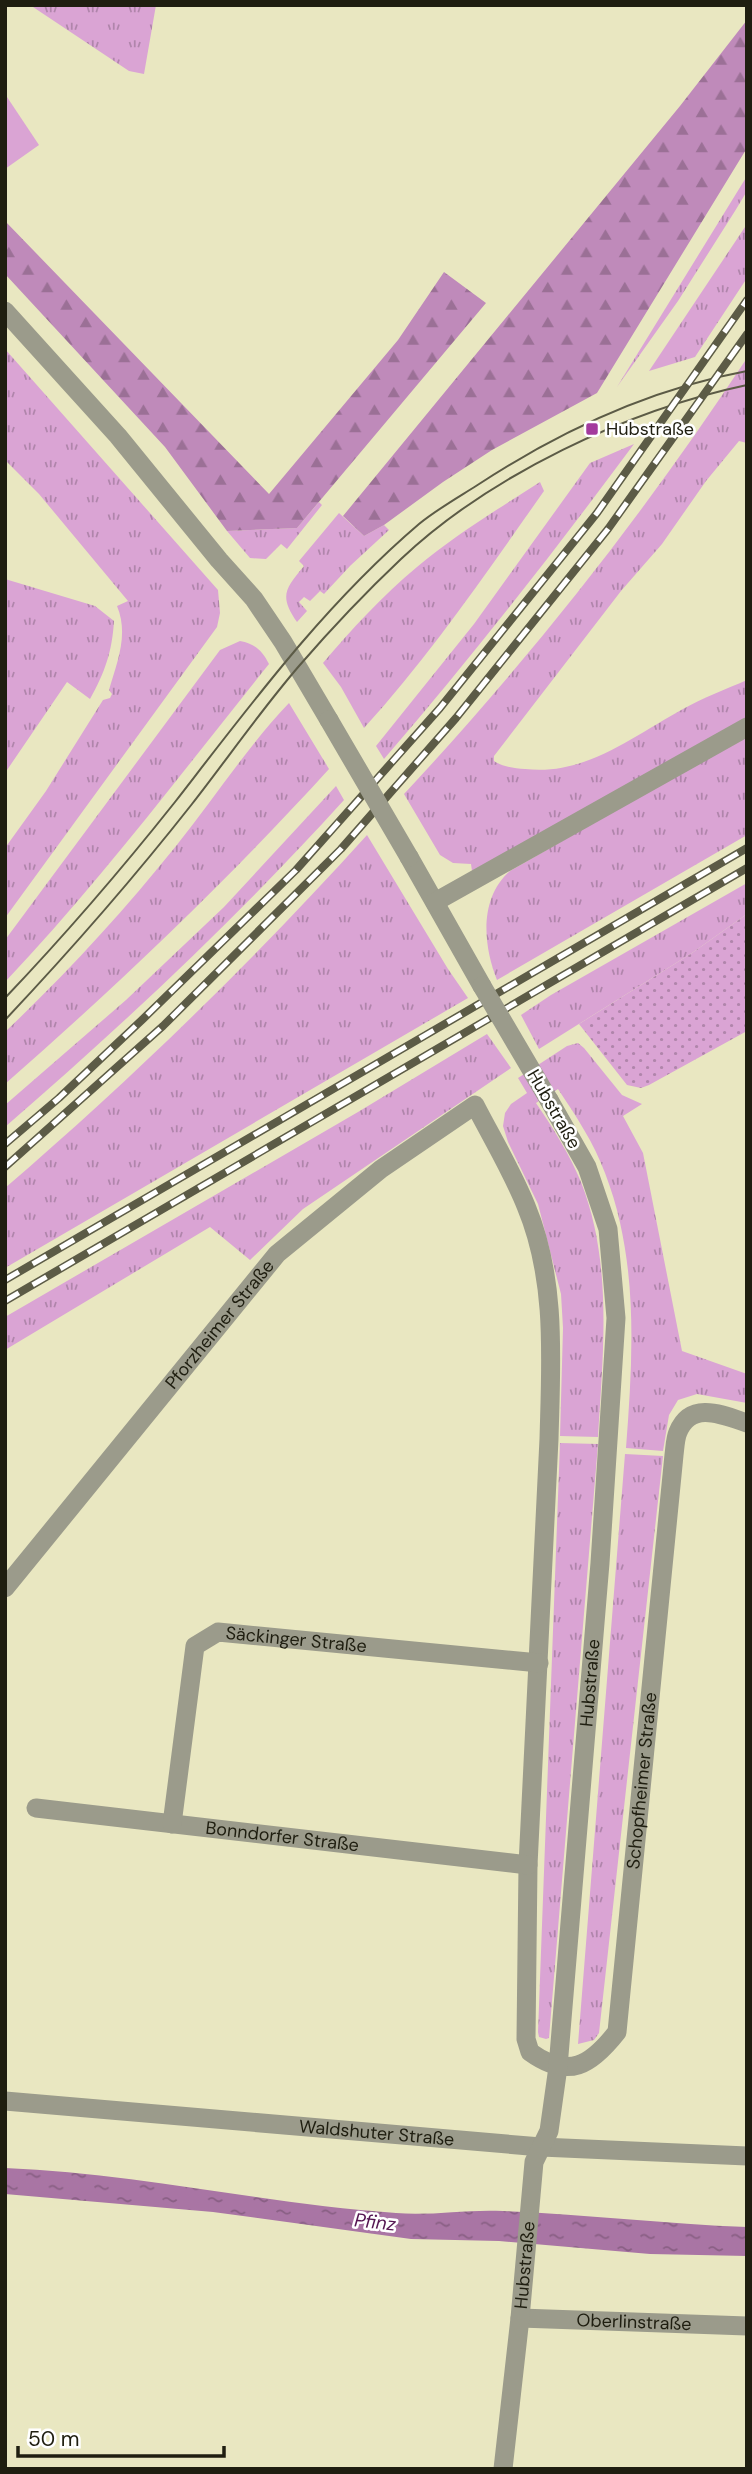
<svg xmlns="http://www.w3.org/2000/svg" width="752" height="2474" font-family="'DM Sans',sans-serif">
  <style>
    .grass { fill: url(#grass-tufts) }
    .forest { fill: url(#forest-firs) }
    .garden { fill: url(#garden-dots) }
    .pitch { fill: #daa4d4 }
    .water { fill: url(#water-ripples) }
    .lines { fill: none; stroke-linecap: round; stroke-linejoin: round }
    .minor { stroke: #9b9b8b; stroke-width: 19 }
    .tram { stroke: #5c5b46; stroke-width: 2 }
    .rail-casing { stroke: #5c5b46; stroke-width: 8 }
    .rail { stroke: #fff; stroke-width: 5; stroke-dasharray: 16; stroke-linecap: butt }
    .minor-bridge { stroke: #9b9b8b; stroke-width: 19 }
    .poi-dot { fill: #a33a9d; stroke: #fff; stroke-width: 2.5 }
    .labels { text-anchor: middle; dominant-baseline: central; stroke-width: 5; stroke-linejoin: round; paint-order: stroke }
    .poi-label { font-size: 18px; fill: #1f1e10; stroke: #fff; text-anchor: start }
    .street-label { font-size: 18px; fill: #1f1e10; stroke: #fff }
    .water-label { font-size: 19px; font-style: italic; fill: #551652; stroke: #fff }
  </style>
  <defs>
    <pattern id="grass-tufts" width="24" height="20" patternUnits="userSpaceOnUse" patternTransform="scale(1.75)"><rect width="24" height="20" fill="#daa4d4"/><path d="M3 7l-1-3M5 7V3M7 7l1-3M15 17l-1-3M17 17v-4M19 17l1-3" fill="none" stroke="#b085ab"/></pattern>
    <pattern id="forest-firs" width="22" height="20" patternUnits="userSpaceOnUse" patternTransform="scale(1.75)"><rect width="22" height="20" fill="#bf8aba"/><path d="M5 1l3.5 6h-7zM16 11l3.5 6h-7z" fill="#9b7096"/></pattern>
    <pattern id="garden-dots" width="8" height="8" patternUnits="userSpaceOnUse" patternTransform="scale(1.75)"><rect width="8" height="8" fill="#daa4d4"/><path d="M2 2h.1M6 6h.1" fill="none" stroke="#b085ab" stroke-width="1.8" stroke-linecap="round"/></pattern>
    <pattern id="water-ripples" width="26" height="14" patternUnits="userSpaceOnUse" patternTransform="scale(1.75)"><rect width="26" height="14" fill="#a975a4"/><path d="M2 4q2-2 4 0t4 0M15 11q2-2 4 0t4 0" fill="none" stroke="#895f84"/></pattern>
  </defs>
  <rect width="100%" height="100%" fill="#e9e7c1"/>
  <!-- grass -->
  <path class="grass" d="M30,5H156L144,74L129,71Z
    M747,176V191L735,211L678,301L617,387Z
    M747,224V278L695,357L649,371Z
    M5,349L218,590L220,613L217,627L5,918V848L46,791L103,700L110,698L112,694L109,690C117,662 129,635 117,606L128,601L39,494L5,460Z
    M747,358V443L739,441L706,481L662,544L621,591L494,756V761C503,767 514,768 525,769C585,776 632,737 683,709C703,698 726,689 747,680V719L472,871L471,864L453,863L440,855L404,794C530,659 645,513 747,358Z
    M634,444C554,552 472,657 384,759L376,746L474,624L590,463Z
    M540,482L544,491C487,572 431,654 364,728L341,687L323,663C352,629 382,596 417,567C455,535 498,509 540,482Z
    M319,502L322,505L287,549L281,544L266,559L250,558L227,531L297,528Z
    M339,513L364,536L384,525L389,530L350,566L324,594L320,591L310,601L304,597L299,602L307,611L297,622C279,596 285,589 304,566L299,561Z
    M5,579L95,606L114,621C112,652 105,672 90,699L67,682L5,773Z
    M240,641C255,644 262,650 269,664C182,772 100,882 5,982V940L220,650Z
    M289,703L329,769C228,880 118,985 5,1084V1032C66,974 123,912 176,846C214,799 247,747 289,703Z
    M747,735V835L497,980C483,945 479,898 510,871Z
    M336,786L344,800C238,917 124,1024 5,1127V1105L126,1000L224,907Z
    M367,835L448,969L468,998L5,1268V1188C133,1078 254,960 367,835Z
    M747,883V914L692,953L539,1049L521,1015L551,995Z
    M487,1034L511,1068L303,1209L250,1260L210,1227L5,1350V1317L358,1112Z
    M578,1043L584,1048L622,1095L642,1104L623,1116L643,1153L682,1351L747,1374V1403L697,1394L678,1400L669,1415L663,1451L626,1448C633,1356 639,1261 605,1173C594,1143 576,1116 558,1089L536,1103C553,1128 570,1155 581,1182C613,1264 603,1352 598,1437L560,1436L563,1328L561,1294L538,1204L508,1142L503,1126L505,1113L511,1104L527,1093L518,1078L567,1046Z
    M560,1443L598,1444L549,2038L546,2039L539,2037L538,2032Z
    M625,1454L663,1456L599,2033L594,2040L578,2044Z"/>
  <!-- forest -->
  <path class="forest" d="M747,20V148L597,393L492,450L443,482L384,525L364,536L343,516L680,106Z
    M5,221L269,494L398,340L444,272L486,303L297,528L227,531L165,447L5,274Z"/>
  <!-- garden -->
  <path class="garden" d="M747,914V1031L649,1085L641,1088L627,1085L579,1024L692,953Z"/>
  <!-- pitch -->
  <path class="pitch" d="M5,94L39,145L5,169Z"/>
  <!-- water -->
  <path class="water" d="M5,2168C137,2173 265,2204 396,2213C431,2216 467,2209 503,2211C584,2214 665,2224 747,2227V2256L650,2254L499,2241L411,2239L213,2212L5,2194Z"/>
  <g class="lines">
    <!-- minor -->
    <g class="minor">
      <path d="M5,311L118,436L219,560L254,599L283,642L329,720"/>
      <path d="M409,857L482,986"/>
      <path d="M435,902L747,727"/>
      <path id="s1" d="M5,1588L277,1254L381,1169L475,1105C492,1138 512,1171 526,1206C557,1280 551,1361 549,1439L528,1865L526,2039L530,2052C569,2080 591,2065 617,2032L674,1455C675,1448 675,1439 678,1432C691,1400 723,1415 747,1423"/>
      <path id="s2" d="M36,1808L528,1865"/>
      <path id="s3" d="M172,1824L195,1646L218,1632L539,1663"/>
      <path id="s4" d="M5,2101L541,2147L747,2156"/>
      <path id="s5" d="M520,2318L747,2326"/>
      <path id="s6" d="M503,2469L520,2318L534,2162L549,2131L558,2067L600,1563L616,1318L608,1229L587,1167L549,1100"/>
    </g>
    <!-- tram -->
    <path class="tram" d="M5,998C65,935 121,870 175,802C251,704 324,605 419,524C436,510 457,498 476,486C558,432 650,389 747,371
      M5,1020C70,951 133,879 192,804C228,758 261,710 299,666C331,629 365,593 401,559C490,475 628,410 747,385"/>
    <!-- rail casing -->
    <g class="rail-casing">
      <path id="rail" d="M5,1144L59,1098L144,1018L296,870L440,708L597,513L747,300
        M5,1167L163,1026L341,849L456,718L608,529L747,334
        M5,1280L747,848
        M5,1301L747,868"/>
    </g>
    <!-- rail -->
    <use href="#rail" class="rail"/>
    <!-- minor-bridge -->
    <path class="minor-bridge" d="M329,720L409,857
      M482,986L549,1100"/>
  </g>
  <!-- markers -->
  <rect class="poi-dot" x="585" y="422" width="14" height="14" rx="3.5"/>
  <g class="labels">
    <!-- poi labels -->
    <g class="poi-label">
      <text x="606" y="429">Hubstraße</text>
    </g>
    <!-- street labels -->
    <g class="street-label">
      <text transform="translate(554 1109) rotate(60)">Hubstraße</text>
      <text stroke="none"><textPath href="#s1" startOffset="340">Pforzheimer Straße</textPath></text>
      <text stroke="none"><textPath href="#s3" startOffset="285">Säckinger Straße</textPath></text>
      <text stroke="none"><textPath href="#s6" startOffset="793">Hubstraße</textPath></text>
      <text stroke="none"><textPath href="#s1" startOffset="1998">Schopfheimer Straße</textPath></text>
      <text stroke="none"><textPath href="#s2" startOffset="248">Bonndorfer Straße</textPath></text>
      <text stroke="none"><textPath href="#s4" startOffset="373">Waldshuter Straße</textPath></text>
      <text stroke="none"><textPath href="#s6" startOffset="205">Hubstraße</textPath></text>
      <text stroke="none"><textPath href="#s5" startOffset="114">Oberlinstraße</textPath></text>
    </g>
    <!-- water labels -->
    <g class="water-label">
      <text transform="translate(375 2222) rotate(6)">Pfinz</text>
    </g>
  </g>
  <!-- border -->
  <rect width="752" height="2474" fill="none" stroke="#1f1e10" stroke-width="14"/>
  <!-- scale -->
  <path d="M18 2446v10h206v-10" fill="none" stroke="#1f1e10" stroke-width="3.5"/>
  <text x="28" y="2446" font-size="21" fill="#1f1e10" stroke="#ffffff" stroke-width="5" paint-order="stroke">50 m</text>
</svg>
